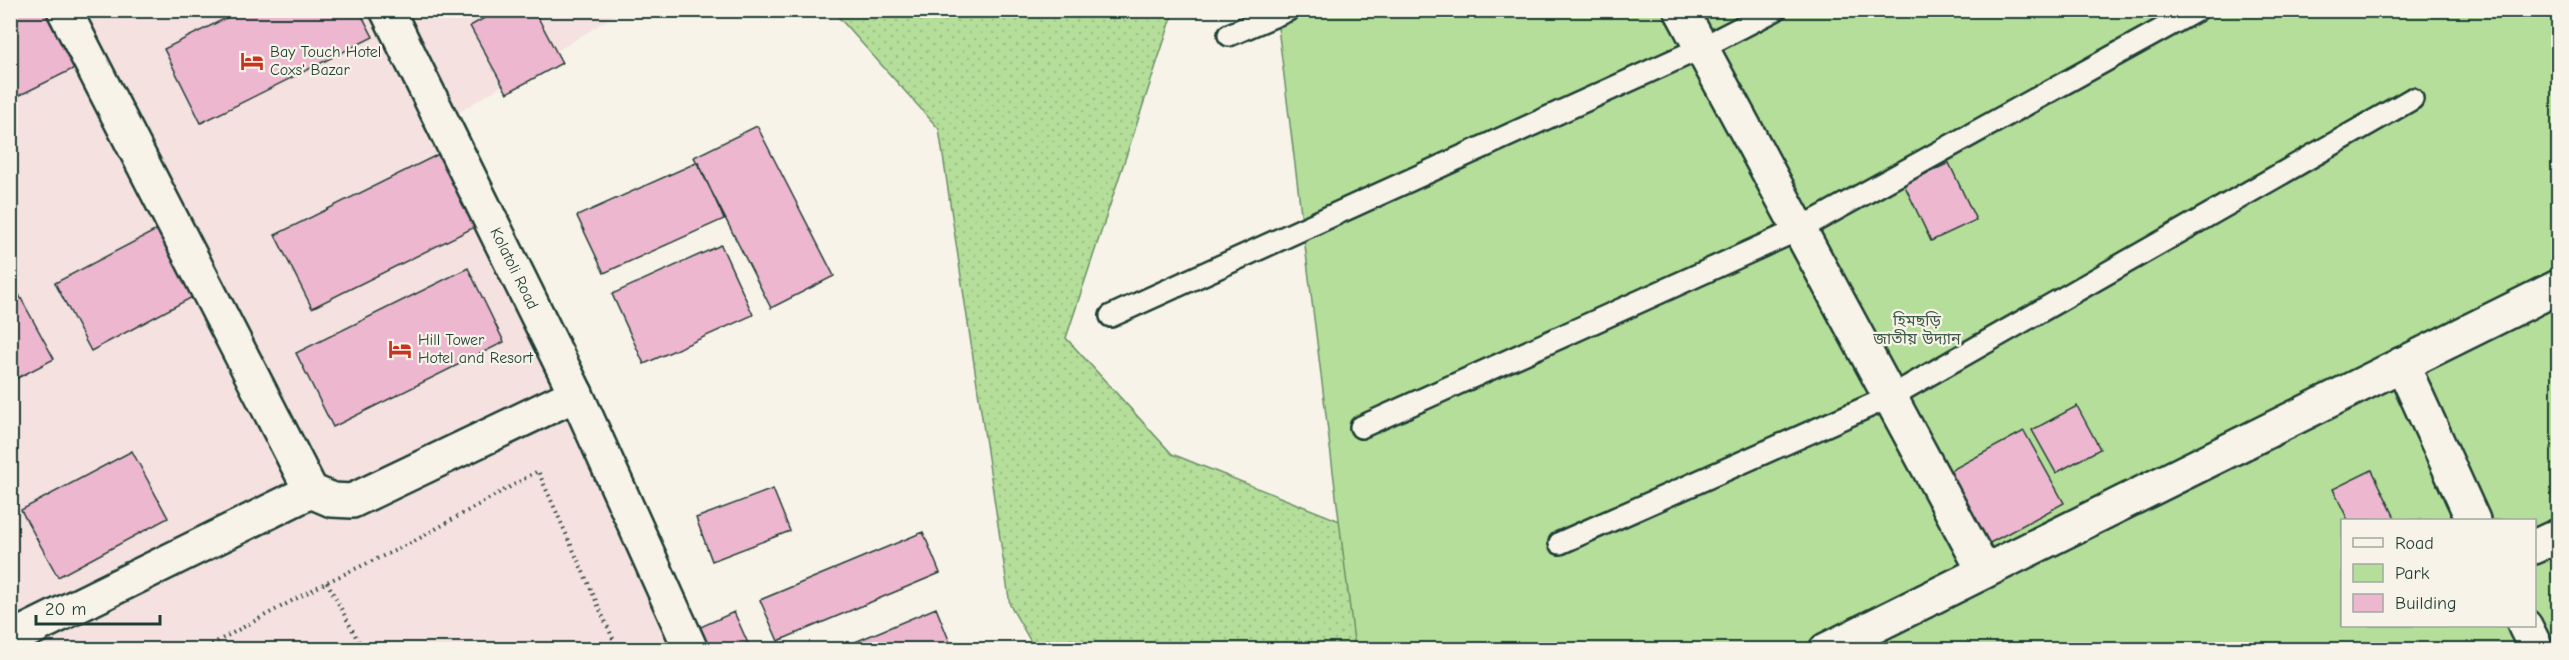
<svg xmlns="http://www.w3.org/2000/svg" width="2569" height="660" font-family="'Comic Neue','Noto Sans Bengali',sans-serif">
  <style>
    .built { fill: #f4e1e0 }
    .grass { fill: url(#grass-dots); stroke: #6a8e67; stroke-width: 1.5 }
    .green { fill: #b5de9a; stroke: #6a8e67; stroke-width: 1.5; fill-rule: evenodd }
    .building { fill: #edb7cf; stroke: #1f3d34; stroke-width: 1.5 }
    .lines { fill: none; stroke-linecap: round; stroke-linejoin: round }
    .service-casing { stroke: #1f3d34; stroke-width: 26 }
    .minor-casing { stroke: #1f3d34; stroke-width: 38 }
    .path { stroke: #1f3d34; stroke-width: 4; stroke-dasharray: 1.5 4.5; stroke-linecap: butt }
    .service { stroke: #f7f3e8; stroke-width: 21 }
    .minor { stroke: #f7f3e8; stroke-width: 33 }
    .labels { text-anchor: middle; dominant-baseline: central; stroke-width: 4.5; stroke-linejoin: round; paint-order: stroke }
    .poi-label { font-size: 16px; fill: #1f3d34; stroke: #f7f3e8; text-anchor: start }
    .street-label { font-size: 16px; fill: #1f3d34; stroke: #f7f3e8 }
    .park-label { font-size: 16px; fill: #3d5d48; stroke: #f7f3e8 }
  </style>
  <defs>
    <pattern id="grass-dots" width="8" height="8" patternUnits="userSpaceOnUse" patternTransform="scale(1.5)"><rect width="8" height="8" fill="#b5de9a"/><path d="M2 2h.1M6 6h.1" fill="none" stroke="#9bbf85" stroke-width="1.8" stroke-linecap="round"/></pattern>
  </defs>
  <rect width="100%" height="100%" fill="#f7f3e8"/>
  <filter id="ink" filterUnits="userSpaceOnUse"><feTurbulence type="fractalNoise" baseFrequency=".0167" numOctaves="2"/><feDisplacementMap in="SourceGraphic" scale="12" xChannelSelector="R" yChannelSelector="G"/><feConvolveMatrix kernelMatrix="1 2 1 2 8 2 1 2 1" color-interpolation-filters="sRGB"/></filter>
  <g filter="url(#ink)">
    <!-- built -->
    <path class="built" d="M10,11H621L445,121L694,649H11Z"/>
    <!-- grass -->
    <path class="grass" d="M833,11H1174L1066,338L1172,454L1465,571L1478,649H1035L1010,605L939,129Z"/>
    <!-- green -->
    <path class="green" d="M1276,11H2558V649H1355ZM2342,520H2534V626H2342Z"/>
    <!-- building -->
    <path class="building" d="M10,10H47L75,68L10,100Z
      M242,10H359L373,37L201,123L164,49Z
      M499,10H534L562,63L507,93L470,26Z
      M757,126L834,276L771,308L694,157Z
      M447,150L483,223L312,308L275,235Z
      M698,162L724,219L604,273L577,216Z
      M1949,163L1976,220L1931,241L1904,184Z
      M166,225L202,292L91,351L55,283Z
      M721,245L753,315L644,364L612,294Z
      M468,268L504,342L333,427L296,353Z
      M17,291L54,359L10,382V295Z
      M2077,406L2100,449L2056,473L2032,430Z
      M2024,431L2064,503L1988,544L1948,472Z
      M132,451L168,518L58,577L21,510Z
      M2372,470L2396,520H2348L2333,489Z
      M773,489L790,531L712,561L696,518Z
      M923,532L940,573L778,641L760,600Z
      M936,608L953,650H836Z
      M734,612L751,650H706L696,629Z"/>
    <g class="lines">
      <!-- service casing -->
      <g class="service-casing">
        <path id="service" d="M1229,35L1288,10
          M1111,316L1701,48L1775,10
          M1361,427L1800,229L2197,10
          M1560,543L1890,397L2412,99"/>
      </g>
      <!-- minor casing -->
      <g class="minor-casing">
        <g id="minor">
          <path d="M64,10L311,491L332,500L352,501L576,394"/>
          <path id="s1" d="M387,10L576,394L691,650"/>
          <path d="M1681,10L1984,571"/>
          <path d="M2402,364L2473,520"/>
          <path d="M2534,547L2558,536"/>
          <path d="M2525,626L2537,650"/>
          <path d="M10,639L311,491"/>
          <path d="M1826,650L2558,287"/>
        </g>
      </g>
      <!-- path -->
      <path class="path" d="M327,582L363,650
        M201,650L327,582L411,543L538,471L618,650"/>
      <!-- service -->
      <use href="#service" class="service"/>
      <!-- minor -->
      <use href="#minor" class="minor"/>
    </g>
  </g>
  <!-- icons -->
  <defs>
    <g id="hotel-bare" transform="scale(1.8)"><path d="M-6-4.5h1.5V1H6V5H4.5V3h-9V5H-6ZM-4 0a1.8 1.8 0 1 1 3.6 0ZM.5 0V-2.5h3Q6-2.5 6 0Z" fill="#c8321e" stroke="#f7f3e8" stroke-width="2.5" paint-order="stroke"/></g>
  </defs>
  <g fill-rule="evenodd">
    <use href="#hotel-bare" x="252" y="61"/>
    <use href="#hotel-bare" x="400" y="349"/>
  </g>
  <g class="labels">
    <!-- poi labels -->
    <g class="poi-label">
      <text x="270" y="52">Bay Touch Hotel<tspan x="270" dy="18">Coxs' Bazar</tspan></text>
      <text x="418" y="340">Hill Tower<tspan x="418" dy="18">Hotel and Resort</tspan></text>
    </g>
    <!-- street labels -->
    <g class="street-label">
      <text stroke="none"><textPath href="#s1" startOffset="288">Kolatoli Road</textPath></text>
    </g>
    <!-- park labels -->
    <g class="park-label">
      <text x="1917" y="321">হিমছড়ি<tspan x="1917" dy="18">জাতীয় উদ্যান</tspan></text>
    </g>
  </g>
  <!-- margin -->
  <rect width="2569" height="660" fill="none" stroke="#f7f3e8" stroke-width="36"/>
  <rect x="18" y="18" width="2533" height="624" fill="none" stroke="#1f3d34" stroke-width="2" filter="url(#ink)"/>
  <!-- legend -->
  <rect x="2341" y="519" width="195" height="108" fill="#f7f3e8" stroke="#a1aaa0" stroke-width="1.5"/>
  <rect x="2353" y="538" width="30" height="9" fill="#f7f3e8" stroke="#a1aaa0" stroke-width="1.5"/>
  <text x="2395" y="549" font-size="18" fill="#1f3d34">Road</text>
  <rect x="2353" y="564" width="30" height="18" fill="#b5de9a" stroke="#a1aaa0" stroke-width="1.5"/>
  <text x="2395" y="579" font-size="18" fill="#1f3d34">Park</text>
  <rect x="2353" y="594" width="30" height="18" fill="#edb7cf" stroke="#a1aaa0" stroke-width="1.5"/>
  <text x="2395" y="609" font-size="18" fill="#1f3d34">Building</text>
  <!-- scale -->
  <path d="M36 615v9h124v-9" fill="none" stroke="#1f3d34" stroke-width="3"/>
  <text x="45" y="615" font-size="18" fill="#1f3d34" stroke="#f7f3e8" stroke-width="4.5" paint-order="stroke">20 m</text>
</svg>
